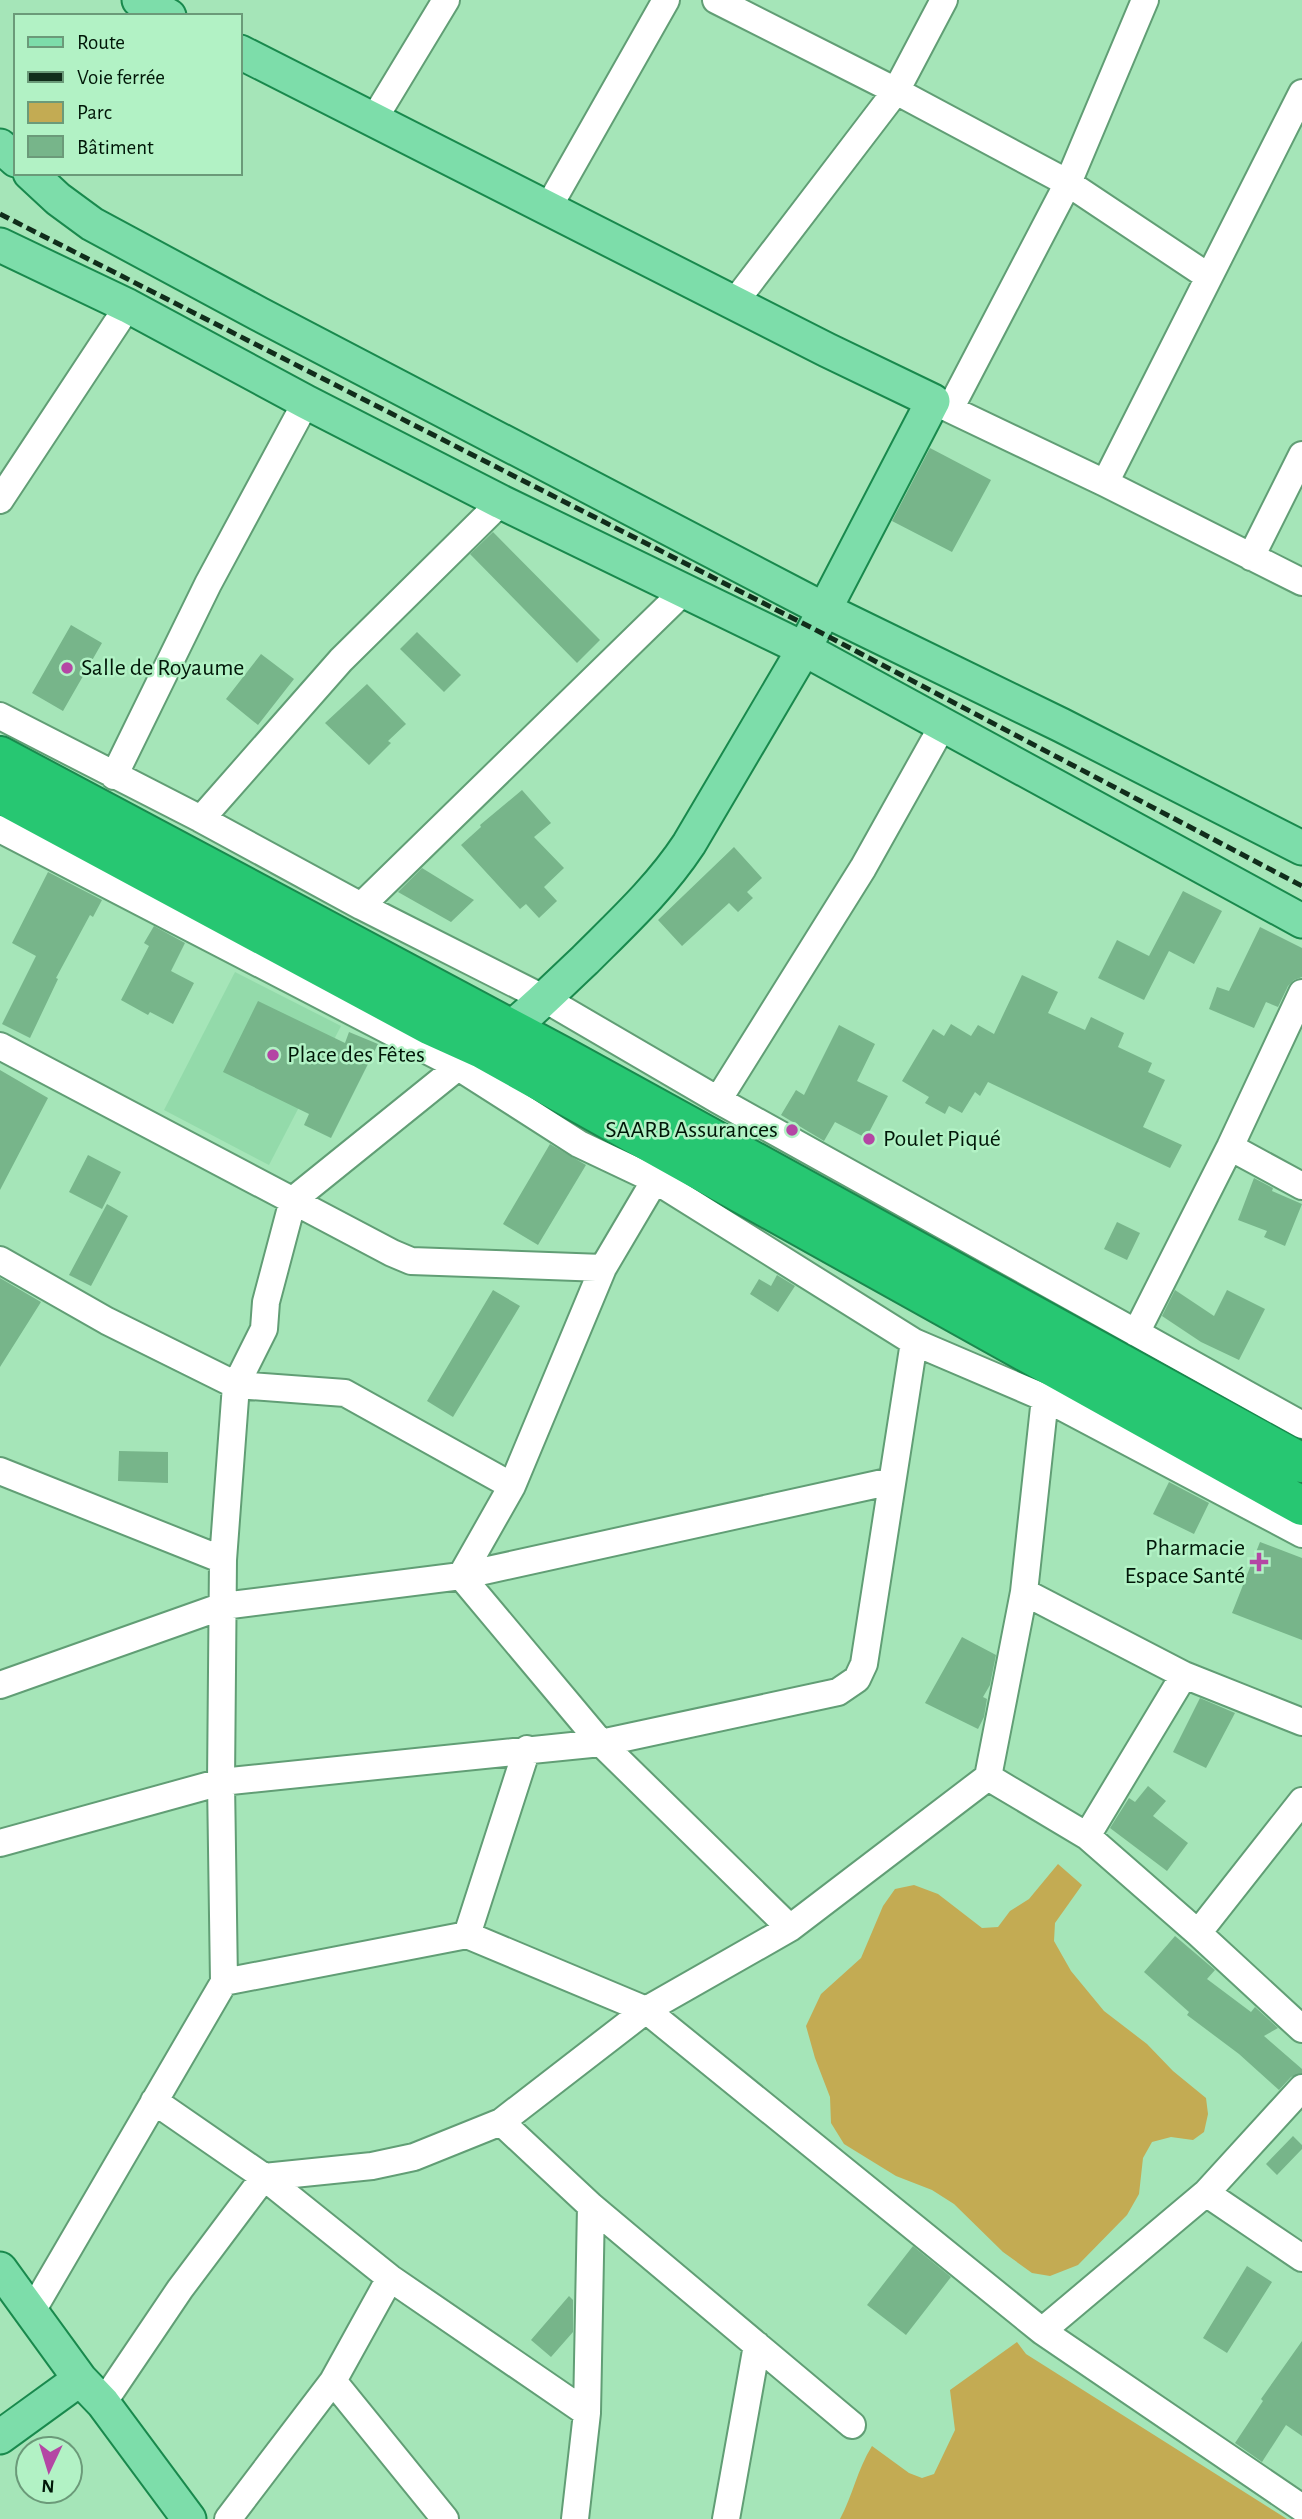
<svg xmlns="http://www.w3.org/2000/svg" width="1302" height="2519" font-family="'Alegreya Sans',sans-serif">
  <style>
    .built { fill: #93daaa }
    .green { fill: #c3ab53 }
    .building { fill: #77b58a }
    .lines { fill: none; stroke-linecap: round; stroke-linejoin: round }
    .minor-casing { stroke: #619e75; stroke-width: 30 }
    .major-casing { stroke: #19894d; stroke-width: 37 }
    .highway-casing { stroke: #19894d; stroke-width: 42 }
    .minor { stroke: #fff; stroke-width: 26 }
    .major { stroke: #7dddaa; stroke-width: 33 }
    .highway { stroke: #27c772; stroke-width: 38 }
    .rail { stroke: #112d1b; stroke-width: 5; stroke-dasharray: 10 5; stroke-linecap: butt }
    .poi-dot { fill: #b446a4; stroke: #b2f2c5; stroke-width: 2.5 }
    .labels { text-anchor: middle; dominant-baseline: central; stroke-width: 5; stroke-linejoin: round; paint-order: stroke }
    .poi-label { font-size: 24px; fill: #001708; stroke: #b2f2c5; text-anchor: start }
  </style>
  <rect width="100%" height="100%" fill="#a5e5b8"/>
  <!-- built -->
  <path class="built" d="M235,972L341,1026L269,1165L164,1110Z"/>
  <!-- green -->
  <path class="green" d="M1058,1864L1082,1885L1055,1923L1054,1941L1071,1971L1104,2011L1147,2044L1173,2071L1206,2098L1208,2114L1204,2132L1193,2140L1171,2137L1152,2142L1143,2158L1139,2194L1127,2215L1078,2265L1050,2276L1032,2273L1003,2252L954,2204L932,2190L896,2176L844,2144L831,2123L830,2097L815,2058L806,2026L821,1994L861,1958L883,1906L895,1889L914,1885L938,1894L982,1928L998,1927L1010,1911L1029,1899Z
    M1017,2342L1026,2354L1287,2519H840C853,2495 857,2470 872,2446L909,2473L922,2478L934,2474L955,2430L950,2390Z"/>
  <!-- building -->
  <path class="building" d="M930,448L991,480L952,552L892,521Z
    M493,532L600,640L577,663L470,554Z
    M71,625L102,643L63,711L32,693Z
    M417,632L461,675L444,692L400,649Z
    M261,654L294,679L258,725L226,699Z
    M367,684L406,724L388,741L391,743L369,765L325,723Z
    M522,790L551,823L534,837L564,868L544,887L557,901L539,918L526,904L520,909L461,845L481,827L480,825Z
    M734,847L762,878L747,892L753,898L738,912L729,903L682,946L658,920Z
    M422,868L474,900L451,922L398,892Z
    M48,872L102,900L93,917L90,915L56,978L58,979L30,1038L2,1024L36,956L12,943Z
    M1183,891L1222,911L1194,964L1169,951L1144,1000L1098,978L1117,940L1149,956Z
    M154,926L185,943L171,971L194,983L173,1024L150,1012L148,1015L121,1000L149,946L144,943Z
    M1260,927L1302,948V977L1294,980L1288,986L1278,1007L1266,1002L1254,1028L1209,1009L1217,987L1229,991Z
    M1022,975L1058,992L1048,1013L1085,1030L1091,1017L1124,1033L1118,1047L1152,1063L1148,1072L1165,1080L1143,1127L1182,1145L1170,1168L988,1082L980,1096L975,1092L962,1113L949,1106L945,1114L925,1103L929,1097L902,1081L933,1029L944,1036L951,1024L971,1036L978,1025L994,1034Z
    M258,1001L345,1043L349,1032L378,1044L331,1138L304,1125L309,1114L223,1072Z
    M839,1025L875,1044L857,1081L888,1096L866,1138L835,1122L824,1141L781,1115L796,1090L804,1095Z
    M0,1070L48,1098L0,1190Z
    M550,1144L586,1165L538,1245L503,1224Z
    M88,1155L121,1172L102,1209L69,1192Z
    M1254,1178L1273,1188L1272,1191L1302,1204L1285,1246L1264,1237L1267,1231L1238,1220Z
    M107,1204L128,1216L91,1286L69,1275Z
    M1117,1222L1140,1233L1127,1260L1104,1249Z
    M777,1275L795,1286L778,1312L750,1294L759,1279L771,1286Z
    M0,1278L41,1302L0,1367Z
    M493,1290L520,1306L453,1417L427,1401Z
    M1175,1290L1214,1316L1227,1290L1265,1309L1239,1360L1201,1342L1162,1316Z
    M119,1451L168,1452V1483L118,1481Z
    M1169,1482L1209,1503L1194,1534L1153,1514Z
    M1260,1542L1302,1558V1640L1232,1613Z
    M962,1637L996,1655L990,1685L983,1697L987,1699L984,1717L978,1729L925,1703Z
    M1200,1698L1235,1713L1206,1768L1173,1752Z
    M1148,1786L1166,1801L1153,1816L1188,1843L1167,1871L1110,1828L1129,1798L1135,1802Z
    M1175,1936L1215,1970L1207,1979L1251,2012L1255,2007L1278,2028L1264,2036L1302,2069V2073L1291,2077L1279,2090L1239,2054L1187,2015L1189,2012L1144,1972Z
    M1293,2136L1302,2145V2149L1277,2175L1266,2164Z
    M913,2246L951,2277L906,2335L867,2305Z
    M1247,2266L1272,2282L1227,2353L1203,2338Z
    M569,2296L573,2300V2332L551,2357L531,2340Z
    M1302,2341V2436L1286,2425L1262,2462L1235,2443L1263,2401L1261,2399Z"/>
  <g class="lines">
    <!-- minor casing -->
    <g class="minor-casing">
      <path id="minor" d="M716,0L896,91L1068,183L1209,277
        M374,119L446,0
        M548,208L666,0
        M734,303L896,91L944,0
        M935,402L1105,483L1302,582
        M951,407L1068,183L1145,0
        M1105,483L1302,93
        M0,500L128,306
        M1251,557L1302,455
        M0,716L201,819L361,906L545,999L718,1100L1302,1425
        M114,776L208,584L306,402
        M201,819L341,660L501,502
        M0,829L457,1066L579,1144L655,1180L914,1342L1045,1398L1302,1534
        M361,906L685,590
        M0,1046L392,1253L411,1261L603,1268
        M718,1100L863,868L943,725
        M1230,1147L1302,1186
        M0,1260L107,1321L236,1385L345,1393L512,1486
        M1136,1333L1230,1147L1302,993
        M0,1471L223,1560
        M461,1576L601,1743L790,1928
        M461,1576L512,1486L603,1268L655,1180
        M1024,1592L1184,1675L1302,1722
        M0,1685L223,1606L461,1576L892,1481
        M988,1777L1087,1836L1198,1933L1302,2029
        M1087,1836L1184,1675
        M0,1843L221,1782L601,1743L838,1692L857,1679L864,1664L914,1342
        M1198,1933L1302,1801
        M467,1935L527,1749
        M224,1982L467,1935L646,2010L1042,2331L1302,2508
        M154,2101L264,2177L390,2278L587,2413
        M501,2122L591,2206L852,2425
        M1206,2193L1302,2258
        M31,2313L224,1982L221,1782L223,1560L236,1385L264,1329L266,1302L293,1200L469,1058
        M1042,2331L1206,2193L1302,2088
        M333,2381L445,2519
        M103,2403L180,2289L264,2177L372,2166L414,2157L501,2122L646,2010L790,1928L988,1777L1024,1592L1045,1398
        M228,2519L333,2381L390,2278
        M575,2519L587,2413L591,2206
        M726,2519L757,2345"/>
    </g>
    <!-- major casing -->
    <g class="major-casing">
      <path id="major" d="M139,0L169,16
        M240,52L827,350L933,401L804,649L689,844C660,888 622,923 585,960C555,988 526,1018 493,1042
        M0,146L16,160
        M30,173L58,199L92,224L259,314L825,610L1061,725L1302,848
        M0,245L128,306L306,402L501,502L804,649L1302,921
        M0,2269L80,2379L103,2403L189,2519
        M0,2437L80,2379"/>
    </g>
    <!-- highway casing -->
    <g class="highway-casing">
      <path id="highway" d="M0,756L562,1056L1302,1463
        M0,794L431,1026L482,1049L1302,1506"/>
    </g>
    <!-- minor -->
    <use href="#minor" class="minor"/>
    <!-- major -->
    <use href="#major" class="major"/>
    <!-- highway -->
    <use href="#highway" class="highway"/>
    <!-- rail -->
    <path class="rail" d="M0,214L814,629L1302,886"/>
  </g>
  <!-- markers -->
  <g class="poi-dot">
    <circle cx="67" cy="668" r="7"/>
    <circle cx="273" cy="1055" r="7"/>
    <circle cx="792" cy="1130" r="7"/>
    <circle cx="869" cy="1139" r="7"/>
    <path d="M1255.5 1551.5h7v7h7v7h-7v7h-7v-7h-7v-7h7z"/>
  </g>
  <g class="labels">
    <!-- poi labels -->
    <g class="poi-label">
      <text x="81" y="668">Salle de Royaume</text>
      <text x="287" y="1055">Place des Fêtes</text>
      <text x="778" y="1130" text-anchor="end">SAARB Assurances</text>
      <text x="883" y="1139">Poulet Piqué</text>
      <text x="1245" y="1548" text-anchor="end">Pharmacie<tspan x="1245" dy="28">Espace Santé</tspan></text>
    </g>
  </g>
  <!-- legend -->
  <rect x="14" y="14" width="228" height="161" fill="#b2f2c5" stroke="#6b9a79" stroke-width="2"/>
  <rect x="28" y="37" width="35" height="10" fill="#7dddaa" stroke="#6b9a79" stroke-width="2"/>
  <text x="77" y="49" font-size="21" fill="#001708">Route</text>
  <rect x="28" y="72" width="35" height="10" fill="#112d1b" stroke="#6b9a79" stroke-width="2"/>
  <text x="77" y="84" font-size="21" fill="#001708">Voie ferrée</text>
  <rect x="28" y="102" width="35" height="21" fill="#c3ab53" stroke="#6b9a79" stroke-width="2"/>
  <text x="77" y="119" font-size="21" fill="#001708">Parc</text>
  <rect x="28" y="136" width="35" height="21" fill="#77b58a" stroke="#6b9a79" stroke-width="2"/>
  <text x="77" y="154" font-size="21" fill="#001708">Bâtiment</text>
  <!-- north arrow -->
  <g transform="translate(49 2470) rotate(184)"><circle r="33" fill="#b2f2c5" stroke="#6b9a79" stroke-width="2"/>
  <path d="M0-5L12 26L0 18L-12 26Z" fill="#b446a4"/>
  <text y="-10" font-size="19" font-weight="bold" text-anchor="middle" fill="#001708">N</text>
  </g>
</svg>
